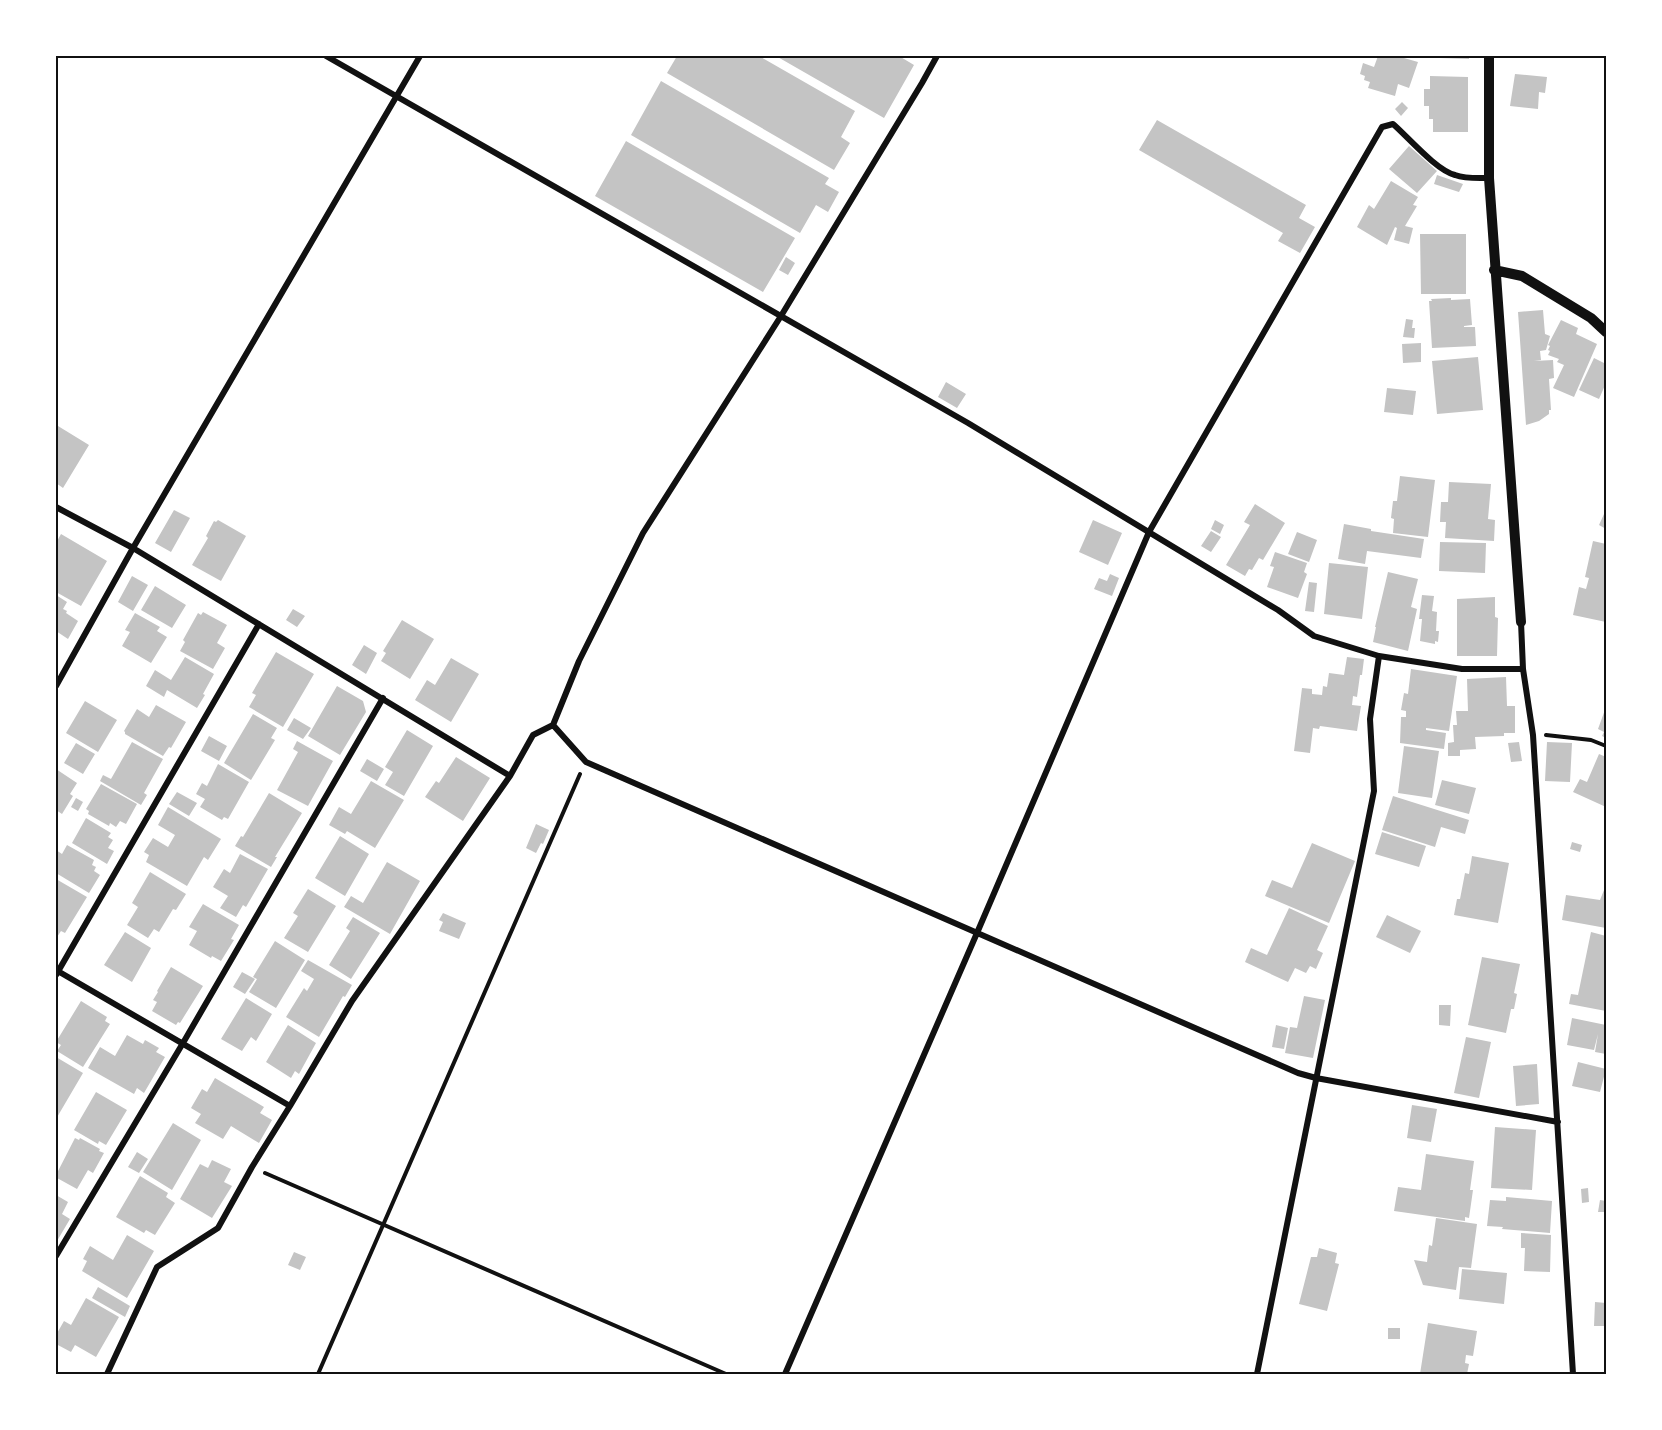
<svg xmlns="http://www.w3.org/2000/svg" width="1662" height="1430" font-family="'PT Sans',sans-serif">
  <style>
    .building { fill: #c4c4c4 }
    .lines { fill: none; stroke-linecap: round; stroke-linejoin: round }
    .path { stroke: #111; stroke-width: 4 }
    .minor { stroke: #111; stroke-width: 6 }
    .tertiary { stroke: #111; stroke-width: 10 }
    .neatline { fill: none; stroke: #111; stroke-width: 2 }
  </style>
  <rect width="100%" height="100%" fill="#fff"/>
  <!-- building -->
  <path class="building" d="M677,56H759L855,111L841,137L850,143L834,170L667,73Z
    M776,56H899L914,65L884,118Z
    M1378,56H1397L1418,62L1409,88L1398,84L1395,96L1368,88L1370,82L1364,80L1365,76L1360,74L1363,63L1374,67Z
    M1440,56H1469V59L1440,58Z
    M1515,74L1547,77L1545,93L1539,92L1538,109L1510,106Z
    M1430,76L1468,77V132H1433V119H1429V106H1424V89H1430Z
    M661,81L829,178L825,184L839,192L828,212L816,205L800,233L631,135Z
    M1402,102L1408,108L1401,116L1395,109Z
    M1157,120L1306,205L1299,218L1315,227L1300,253L1278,241L1283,233L1139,150Z
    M626,141L795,238L763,292L595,196Z
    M1409,146L1437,171L1417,193L1389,169Z
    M1437,175L1463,184L1459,192L1434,184Z
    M1391,181L1418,197L1413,205L1417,206L1405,226L1413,228L1409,244L1394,240L1397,228L1395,227L1387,245L1357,227L1369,205L1374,209Z
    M1420,234H1466V294H1421Z
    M786,257L795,263L788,275L779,270Z
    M1451,298V300L1470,299L1472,325L1464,326V327H1475L1476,346L1432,348L1429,301H1432L1431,299Z
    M1543,310L1545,334L1550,336L1546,350L1540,351L1541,360L1534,361L1553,360L1554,378L1549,379L1551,410H1549V414L1539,421L1526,425L1518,312Z
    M1406,319L1413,320L1412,328H1415L1414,338L1403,337Z
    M1561,320L1578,328L1576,334L1597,344L1574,397L1553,388L1564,365L1557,362L1559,359L1548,355L1550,351L1548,350L1550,346L1548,345Z
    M1421,343V362L1403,363L1402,344Z
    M1478,357L1483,410L1437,414L1432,361Z
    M1594,358L1606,364V383L1599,399L1579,390Z
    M946,382L966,394L957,408L938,397Z
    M1387,388L1416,391L1413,415L1384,412Z
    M58,426L89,445L63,488L56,483V430Z
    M1400,476L1435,480L1428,537L1393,533L1394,519L1391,518L1393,501H1397Z
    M1449,482L1491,484L1488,519L1495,520L1494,541L1445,538L1446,522H1440L1441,502H1448Z
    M1255,504L1285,523L1263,560L1259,558L1252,570L1249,569L1245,576L1226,565L1250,525L1244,522Z
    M174,510L190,518L171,552L155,543Z
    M1604,514L1606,515V529L1599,525Z
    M218,520L246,536L221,581L192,565L208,538L206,536L214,521L216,522Z
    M1093,520L1122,533L1108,565L1079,552Z
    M1215,520L1224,525L1220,534L1211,529Z
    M1344,524L1371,529V531L1424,539L1421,558L1367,551L1365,564L1338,559Z
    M1211,531L1221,537L1211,552L1201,546Z
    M1297,532L1317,540L1309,562L1288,554Z
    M61,534L107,561L81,606L56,592V543Z
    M1593,541L1606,544V622L1573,615L1579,587L1586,589L1589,578L1585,577Z
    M1440,542L1486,543L1485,573L1439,571Z
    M1275,552L1307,563L1304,572L1307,574L1298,598L1267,587L1274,567L1270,566Z
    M1329,563L1368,567L1362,619L1324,614Z
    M1388,572L1418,579L1411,607L1417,609L1408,651L1373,642L1376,627H1375Z
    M1110,574L1119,578L1112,596L1094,589L1099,578L1107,581Z
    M132,576L148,585L133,611L118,602Z
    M1309,582L1317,583L1314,612L1305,611Z
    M155,586L186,605L172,628L141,610Z
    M56,595L67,602L63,609L67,611L66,613L78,621L68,639L56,631Z
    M1422,595L1434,596L1432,611L1437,612L1436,631H1439L1438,642L1435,641V644L1420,641L1422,619H1419Z
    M1495,597V617L1498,618L1497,656H1457V599Z
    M293,609L305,616L297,627L286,620Z
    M203,612L227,625L217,643L225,648L213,669L180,651L185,642L183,640L198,613L201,615Z
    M135,613L160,627L157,631L167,637L151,663L122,646L130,632L125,630Z
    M402,620L434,639L410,679L381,661L386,653L383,651Z
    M364,645L377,653L366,674L352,665Z
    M276,652L314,674L283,727L249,707L256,695L252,693Z
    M185,657L214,674L203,694L205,695L197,708L167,690L164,697L146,686L155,670L171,680Z
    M1347,657L1364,659L1362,675H1360L1357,697L1353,696L1352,705L1361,706L1357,731L1320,726L1319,729L1313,728L1310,753L1294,751L1302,688L1312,689V694L1322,695L1323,686L1327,687L1329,673L1344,675Z
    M451,658L479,674L451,722L415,700L427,680L435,685Z
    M1411,669L1457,676L1449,731L1426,728V730L1446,733L1444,749L1400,743L1401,717H1406V711L1401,710L1404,693L1408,694Z
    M1506,677L1507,706H1515V733H1504V736L1475,737L1476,749L1460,750V756H1448V743L1454,742L1453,725H1457L1456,711H1468L1467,679Z
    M337,686L363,701L366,712L340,755L308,736Z
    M85,701L117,720L98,752L66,733Z
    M156,705L186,722L171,748L169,747L163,756L125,734V732L124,731L137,709L149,717Z
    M1606,707V738L1602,736L1604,732L1598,729Z
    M253,714L277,728L271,738L275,740L251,780L224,763Z
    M294,718L311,728L303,739L287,730Z
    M407,730L433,746L404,796L385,785L393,772L385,767Z
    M209,736L227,746L219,761L201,751Z
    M297,741L333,761L308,806L277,790L298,752L293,749Z
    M132,742L163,759L144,793L147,795L141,805L100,781L103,775L111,779Z
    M1519,742L1522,761L1511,762L1508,743Z
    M1547,742L1572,743L1570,782L1545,781Z
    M76,743L95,754L83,774L64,763Z
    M1404,746L1439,751L1432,798L1398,793Z
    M1599,754L1606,757V807L1573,792L1580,779L1587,782Z
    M456,757L490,778L463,821L425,797L436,781L439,783Z
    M367,759L384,769L377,781L360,771Z
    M218,764L249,782L228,819L224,817L222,820L200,807L205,799L196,794L202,783L207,786Z
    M56,769L77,783L70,794L73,796L62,814L56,810Z
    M1442,780L1476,788L1469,814L1435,805Z
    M371,781L404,800L375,848L347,831L345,834L329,825L339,807L351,814Z
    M101,784L137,804L126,824L120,821L116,827L110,823L109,826L88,814L89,811L86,809Z
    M177,792L197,803L189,816L169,804Z
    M269,793L302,813L275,857H277L271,867L235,846L241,836L243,837Z
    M1393,796L1469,820L1465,834L1441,827L1435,847L1382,830Z
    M76,798L83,802L78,811L71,807Z
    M168,807L221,839L208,860L204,857L187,886L146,862L149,855L144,852L153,838L168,847L175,835L158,825Z
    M86,818L111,833L108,837L113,840L108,848L114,851L107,864L72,843Z
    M536,824L549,830L543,844L541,843L536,853L526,848Z
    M1382,832L1426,846L1419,867L1375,854Z
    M340,836L369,854L345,896L315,878Z
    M1572,842L1582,845L1580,852L1570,849Z
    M1312,843L1355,861L1329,923L1265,896L1272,880L1292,888Z
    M67,845L94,860L92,865L96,867L94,871L100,875L89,893L56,873V850L62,854Z
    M240,854L268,869L246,907L243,905L236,917L220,908L228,896L213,887L224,869L230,873Z
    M1472,856L1509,863L1498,923L1454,915L1457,899H1460L1465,873L1469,874Z
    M387,862L420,881L390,934L344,907L351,896L363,903Z
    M150,872L186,894L176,910L173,909L159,932L154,929L148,938L127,925L138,907L132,903Z
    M56,879L87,897L65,933L61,931L57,937L56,936Z
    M1606,885V928L1562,920L1566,895L1600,900Z
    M308,889L336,906L308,952L284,938L298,916L293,913Z
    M203,904L239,925L231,939L234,940L221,961L212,956L211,958L189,945L197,931L189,927Z
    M1289,908L1328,926L1317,950L1323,953L1316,969L1310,966L1306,973L1295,968L1288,982L1245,962L1251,948L1267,955Z
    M443,913L466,923L459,939L439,931L443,922L439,920Z
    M1387,915L1421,931L1410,953L1376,937Z
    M353,917L380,933L351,979L329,965L350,931L346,928Z
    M125,932L151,948L132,982L104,965Z
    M1591,932L1606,936V1011L1569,1004L1571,994L1578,995Z
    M275,941L305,960L276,1008L249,992L257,979L253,977Z
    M1482,957L1520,964L1514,993L1517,994L1514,1009H1511L1506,1033L1468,1025Z
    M308,960L352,985L345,997L343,996L319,1037L286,1017L304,988L307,991L314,979L301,971Z
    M171,967L203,986L180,1023L178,1022L176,1025L152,1011L157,1002L153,1000L158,992L157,991Z
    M242,972L255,979L245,994L233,987Z
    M1304,996L1325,1000L1313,1058L1285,1053L1290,1027L1297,1028Z
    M246,998L272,1014L256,1041L251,1037L242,1051L221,1039Z
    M81,1001L107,1017L105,1021L110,1024L83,1067L57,1051L61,1045L56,1042Z
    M1439,1005H1451L1450,1026L1439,1025Z
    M1572,1018L1606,1025V1054L1595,1052L1598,1034L1594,1050L1567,1045Z
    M288,1025L316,1043L299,1074L295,1071L291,1078L266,1062Z
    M1276,1025L1288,1028L1284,1049L1272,1047Z
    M127,1035L143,1044L145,1040L159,1048L156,1052L165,1057L144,1093L137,1088L134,1094L88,1068L100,1047L115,1056Z
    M1466,1037L1491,1042L1479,1098L1454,1093Z
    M56,1057L83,1073L56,1119Z
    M1578,1062L1606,1069L1600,1092L1572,1086Z
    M1537,1064L1539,1104L1516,1106L1513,1066Z
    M215,1078L264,1107L260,1113L272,1120L259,1143L231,1126L223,1139L195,1123L201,1114L191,1108L202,1089L207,1092Z
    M96,1092L127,1110L106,1145L99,1141L98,1144L74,1130Z
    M1412,1105L1437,1109L1431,1142L1407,1138Z
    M173,1123L201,1140L172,1190L143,1172Z
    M1495,1127L1536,1130L1532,1190L1491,1188Z
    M75,1138L79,1140L80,1138L100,1149L99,1151L104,1153L93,1173L88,1170L77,1189L57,1178L58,1176L56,1175Z
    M137,1152L148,1159L139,1173L128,1167Z
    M1426,1154L1474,1161L1470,1190H1473L1469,1218L1465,1217V1221L1394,1211L1398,1187L1421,1190Z
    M212,1160L231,1169L224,1182L232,1186L212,1218L180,1199L200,1164L208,1168Z
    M140,1176L168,1193L166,1197L175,1203L155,1235L146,1230L144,1233L116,1217Z
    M1588,1188L1589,1202L1582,1203L1581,1189Z
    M56,1195L68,1202L62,1214L70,1219L57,1241L56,1240Z
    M1506,1197L1552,1201L1550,1233L1502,1229L1503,1227L1487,1226L1490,1200L1506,1201Z
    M1600,1200L1606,1201V1212H1598Z
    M1436,1218L1477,1224L1471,1268L1459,1267L1456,1290L1423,1285L1414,1260L1427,1262L1429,1245L1432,1246Z
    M1521,1233L1551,1235L1550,1272L1524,1271L1525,1248H1521Z
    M127,1235L154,1251L127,1298L82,1271L87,1261L83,1259L90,1246L113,1260Z
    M1319,1248L1337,1253L1335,1263L1339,1264L1327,1311L1299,1304L1311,1257H1317Z
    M294,1252L306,1257L300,1270L288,1265Z
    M1462,1269L1507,1273L1504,1304L1459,1299Z
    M98,1287L130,1306L125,1317L92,1298Z
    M86,1298L119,1317L96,1357L75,1345L71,1352L56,1344V1335L64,1321L71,1325Z
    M1595,1302L1606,1303V1326H1594Z
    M1428,1323L1477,1331L1473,1356L1466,1355L1465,1363L1469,1364L1467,1374H1420Z
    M1388,1328H1400V1339H1388Z"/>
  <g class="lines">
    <!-- path -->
    <path class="path" d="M1546,735L1591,740L1606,746
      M265,1173L726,1374
      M318,1374L580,774"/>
    <!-- minor -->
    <path class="minor" d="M326,56L968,423L1278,610L1314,636L1379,656L1462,669H1523
      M56,507L133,548L510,776
      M1521,622L1523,669L1533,735L1573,1374
      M56,686L133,548L420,56
      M553,725L586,762L1298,1073L1316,1078L1558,1122
      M56,970L290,1106
      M56,975L259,624
      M56,1256L183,1043L383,698
      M107,1374L157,1267L218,1228L252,1167L290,1106L352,1001L510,776L533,735L553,725L579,661L643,533L781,316L922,83L937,56
      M785,1374L977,933L1149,532L1382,127L1393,124C1409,138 1436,170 1455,175C1466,179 1478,178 1489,178
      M1257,1374L1374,791L1370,719L1379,656"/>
    <!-- tertiary -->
    <path class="tertiary" d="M1489,56V178L1521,622
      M1494,270L1522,276L1591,318L1606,332"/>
  </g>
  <!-- border -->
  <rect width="1662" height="1430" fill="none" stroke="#ffffff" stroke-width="114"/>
  <rect x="57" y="57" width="1548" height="1316" class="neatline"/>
</svg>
